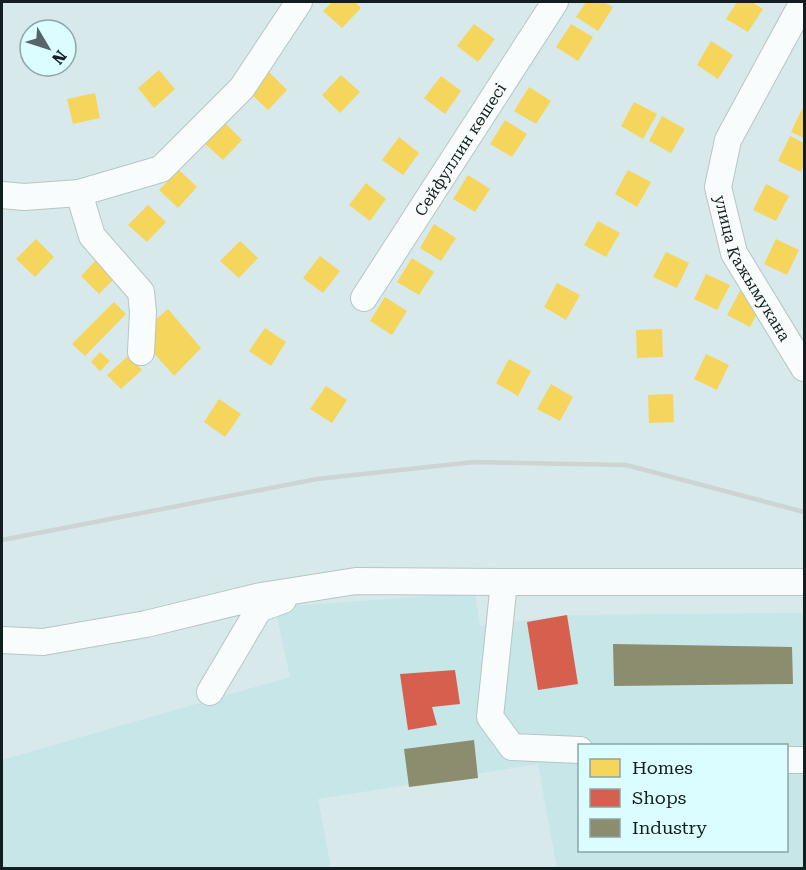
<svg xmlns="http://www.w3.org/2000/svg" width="806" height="870" font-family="'Roboto Serif',serif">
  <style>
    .built { fill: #c6e6e8; fill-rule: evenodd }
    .homes { fill: #f6d55c }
    .shops { fill: #d6604d }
    .industry { fill: #8c8c6e }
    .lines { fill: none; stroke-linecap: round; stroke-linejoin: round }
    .minor-casing { stroke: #b7c5c5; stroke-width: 28 }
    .minor { stroke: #f9fcfc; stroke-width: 26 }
    .rail { stroke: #ced3d4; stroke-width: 4.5 }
    .labels { text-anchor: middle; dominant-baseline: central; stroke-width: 6; stroke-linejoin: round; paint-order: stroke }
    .street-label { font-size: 16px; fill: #121e1f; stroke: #dcfdff }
  </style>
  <rect width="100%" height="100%" fill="#d7e9ea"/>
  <!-- built -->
  <path class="built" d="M475,593L480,626L567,615L804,613V868H557L538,764L318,799L331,868H2V760L290,677L275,607ZM580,746H786V850H580Z"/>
  <!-- homes -->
  <path class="homes" d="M332,2H355L361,8L342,28L323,11Z
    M586,2H604L613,7L598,31L576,17Z
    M737,2H752L763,9L748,32L726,19Z
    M474,24L495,39L478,62L457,46Z
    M571,24L593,37L578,61L556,47Z
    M711,41L733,55L718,79L697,65Z
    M159,70L175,89L154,108L138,88Z
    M269,72L287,90L268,110L249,92Z
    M341,75L360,92L340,113L322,95Z
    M441,76L461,91L445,114L424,98Z
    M529,87L551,101L536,124L514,111Z
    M95,93L100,118L73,124L67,99Z
    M634,102L657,114L643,139L621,126Z
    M804,105V138L791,132Z
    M662,116L685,129L671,153L649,141Z
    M505,120L527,134L512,157L490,144Z
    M224,122L242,140L223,160L204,143Z
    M790,136L804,143V164L801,172L778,161Z
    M399,137L419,153L403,175L382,160Z
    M179,170L197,187L178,208L159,190Z
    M628,170L651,182L637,207L615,194Z
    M468,175L490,189L475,212L453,199Z
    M366,183L386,199L370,221L349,205Z
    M766,184L789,196L776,221L753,210Z
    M148,205L166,222L147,242L128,225Z
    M598,221L620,233L606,257L584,245Z
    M434,224L456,238L441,261L420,248Z
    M36,239L54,257L35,277L16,259Z
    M776,239L799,250L787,275L764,264Z
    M240,241L258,258L239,278L220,261Z
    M666,252L689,263L677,288L653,277Z
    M320,256L340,271L323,293L303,278Z
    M98,258L119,274L99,294L81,276Z
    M412,258L434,272L419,295L397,282Z
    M706,274L730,285L717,310L694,299Z
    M557,283L580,295L566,320L544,307Z
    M740,291L763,302L750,327L727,315Z
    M385,297L407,311L392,335L370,321Z
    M114,302L126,314L85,356L72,344Z
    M168,309L201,348L174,376L152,351L154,321Z
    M265,328L286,342L271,366L249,351Z
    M662,329L663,357L637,358L636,330Z
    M100,352L110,361L100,371L91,362Z
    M706,354L729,365L717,390L694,379Z
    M129,355L142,370L121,389L107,375Z
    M509,359L531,371L518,396L496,383Z
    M551,384L573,397L560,421L537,409Z
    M326,386L347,400L332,423L310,409Z
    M673,394L674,422L649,423L648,395Z
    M219,399L241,414L225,437L204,422Z"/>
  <!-- shops -->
  <path class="shops" d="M567,615L578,684L538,690L527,622Z
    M455,670L460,704L432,707L437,725L408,730L400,674Z"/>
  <!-- industry -->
  <path class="industry" d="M613,644L792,647L793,684L614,686Z
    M474,740L478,778L409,787L404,749Z"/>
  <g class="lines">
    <!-- minor casing -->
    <g class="minor-casing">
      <g id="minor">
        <path id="s1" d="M803,2L728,140L718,187L734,253L804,368"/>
        <path d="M2,195L24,197L79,193"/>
        <path id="s2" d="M364,298L555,2"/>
        <path d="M141,352L143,312L141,292L92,236L79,193L161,169L242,88L299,2"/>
        <path d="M2,640L43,642L146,624L261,596L356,581L504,582"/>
        <path d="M210,692L259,609L283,600"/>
        <path d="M580,750L512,747L490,717L504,582H804"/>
        <path d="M786,760H804"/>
      </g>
    </g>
    <!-- minor -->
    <use href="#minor" class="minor"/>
    <!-- rail -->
    <path class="rail" d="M2,540L317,479L474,462L626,465L804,512"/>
  </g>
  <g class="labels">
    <!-- street labels -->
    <g class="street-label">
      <text stroke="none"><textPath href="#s2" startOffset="177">Сейфуллин көшесі</textPath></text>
      <text stroke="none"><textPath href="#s1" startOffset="294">улица Кажымукана</textPath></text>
    </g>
  </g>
  <!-- border -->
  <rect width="806" height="870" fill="none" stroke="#121e1f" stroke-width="6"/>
  <!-- legend -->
  <rect x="578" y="744" width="210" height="108" fill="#dcfdff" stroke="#8ba4a5" stroke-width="1.5"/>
  <rect x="590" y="759" width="30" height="18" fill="#f6d55c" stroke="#8ba4a5" stroke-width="1.5"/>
  <text x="632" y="774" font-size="18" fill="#121e1f">Homes</text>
  <rect x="590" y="789" width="30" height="18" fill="#d6604d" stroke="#8ba4a5" stroke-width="1.5"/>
  <text x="632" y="804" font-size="18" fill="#121e1f">Shops</text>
  <rect x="590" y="819" width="30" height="18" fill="#8c8c6e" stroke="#8ba4a5" stroke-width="1.5"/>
  <text x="632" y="834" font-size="18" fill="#121e1f">Industry</text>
  <!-- north arrow -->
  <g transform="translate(48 48) rotate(129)"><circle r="28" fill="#dcfdff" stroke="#8ba4a5" stroke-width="1.5"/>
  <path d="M0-4.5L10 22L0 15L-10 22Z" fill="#576566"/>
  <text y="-9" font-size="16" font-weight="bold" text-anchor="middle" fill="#121e1f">N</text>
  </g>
</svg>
